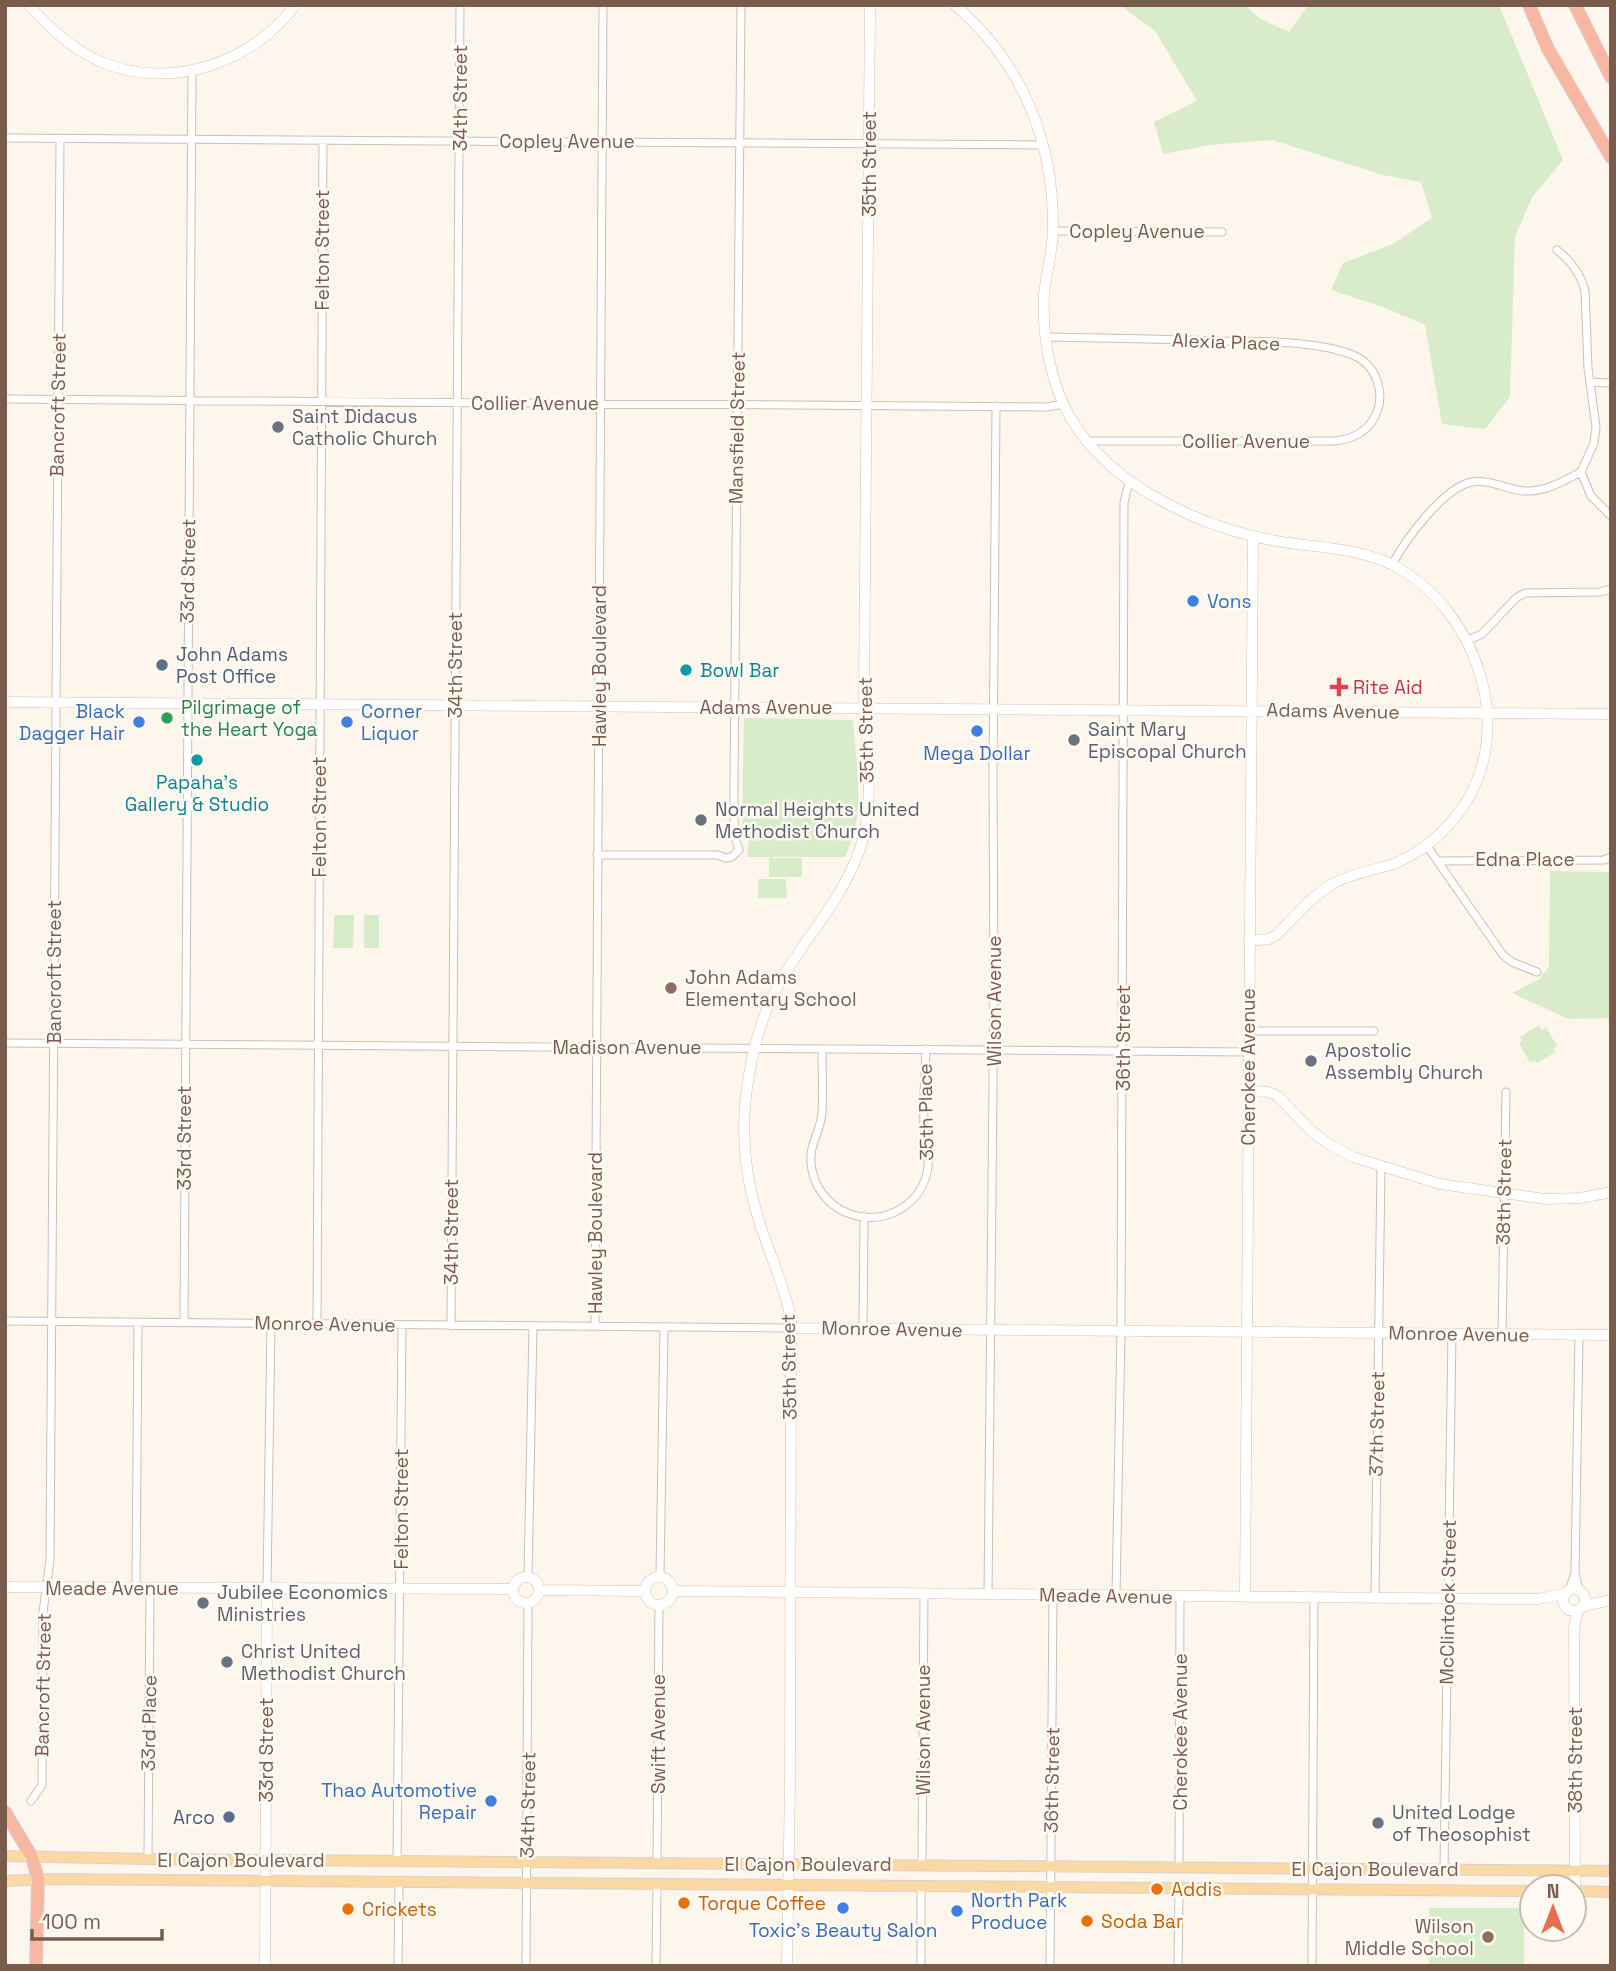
<svg xmlns="http://www.w3.org/2000/svg" width="1616" height="1971" font-family="'Space Grotesk',sans-serif">
  <style>
    .green { fill: #d8ecc9 }
    .lines { fill: none; stroke-linecap: round; stroke-linejoin: round }
    .street-casing { stroke: #d1beb0; stroke-width: 9 }
    .secondary-casing { stroke: #d6c0b0; stroke-width: 11 }
    .primary-casing { stroke: #dad1cd; stroke-width: 12 }
    .highway-casing { stroke: #dad1cd; stroke-width: 14 }
    .street { stroke: #fff; stroke-width: 7 }
    .secondary { stroke: #fff; stroke-width: 10 }
    .primary { stroke: #fbd9a5; stroke-width: 10 }
    .highway { stroke: #f7b7a3; stroke-width: 12 }
    .worship-dot { fill: #6b7280; stroke: #fffaf3; stroke-width: 2.5 }
    .shop-dot { fill: #3f7fe0; stroke: #fffaf3; stroke-width: 2.5 }
    .service-dot { fill: #5c6f8a; stroke: #fffaf3; stroke-width: 2.5 }
    .culture-dot { fill: #0f9aa8; stroke: #fffaf3; stroke-width: 2.5 }
    .health-dot { fill: #e0444e; stroke: #fffaf3; stroke-width: 2.5 }
    .leisure-dot { fill: #2e9e5b; stroke: #fffaf3; stroke-width: 2.5 }
    .education-dot { fill: #8d6e63; stroke: #fffaf3; stroke-width: 2.5 }
    .food-dot { fill: #e8710a; stroke: #fffaf3; stroke-width: 2.5 }
    .labels { text-anchor: middle; dominant-baseline: central; stroke-width: 5; stroke-linejoin: round; paint-order: stroke }
    .street-label { font-size: 19px; fill: #7a5c4d; stroke: #fffaf3 }
    .worship-label { font-size: 19px; fill: #5b616d; stroke: #fffaf3; text-anchor: start }
    .shop-label { font-size: 19px; fill: #366cbe; stroke: #fffaf3; text-anchor: start }
    .service-label { font-size: 19px; fill: #4e5e75; stroke: #fffaf3; text-anchor: start }
    .culture-label { font-size: 19px; fill: #0d838f; stroke: #fffaf3; text-anchor: start }
    .health-label { font-size: 19px; fill: #be3a42; stroke: #fffaf3; text-anchor: start }
    .leisure-label { font-size: 19px; fill: #27864d; stroke: #fffaf3; text-anchor: start }
    .education-label { font-size: 19px; fill: #785e54; stroke: #fffaf3; text-anchor: start }
    .food-label { font-size: 19px; fill: #c56008; stroke: #fffaf3; text-anchor: start }
  </style>
  <rect width="100%" height="100%" fill="#fdf6ec"/>
  <!-- green -->
  <path class="green" d="M1120,5H1245L1259,18L1289,32L1308,5H1499L1563,160L1533,196L1515,236L1510,397L1485,429L1442,424L1425,325L1386,308L1331,290L1343,263L1393,244L1432,218L1421,182L1383,175L1272,140L1210,145L1163,154L1154,122L1197,101L1155,31Z
    M744,718L853,720C856,766 867,814 845,857H747L749,842L742,823Z
    M769,858H802V877H769Z
    M1550,871L1611,872V1018L1568,1019L1512,993L1538,980L1549,967Z
    M758,879H786L787,898H758Z
    M334,915H354L353,948H333Z
    M364,915H379V948H364Z
    M1539,1025L1542,1030L1546,1027L1557,1046L1553,1048L1556,1052L1537,1063L1535,1060L1530,1062L1519,1044L1522,1041L1520,1037Z
    M1429,1908H1524V1966H1429Z"/>
  <g class="lines">
    <!-- street casing -->
    <g class="street-casing">
      <path id="street" d="M5,138L1044,145
        M1053,231L1222,232
        M1557,250C1571,261 1581,274 1585,291L1588,368L1596,427L1594,443L1581,472L1591,496L1611,516
        M1045,337C1104,338 1162,339 1221,341C1259,341 1318,341 1353,355C1377,365 1387,395 1374,418C1366,433 1352,439 1335,441H1087
        M1591,382L1611,383
        M5,399L1047,407L1064,404
        M1392,565C1405,540 1444,487 1472,482C1491,479 1507,490 1525,491C1545,492 1564,481 1581,472
        M1466,641L1482,634L1516,598L1525,593L1599,592L1611,589
        M1427,846L1503,955L1512,962L1537,972
        M597,855H718L725,858L732,857L739,850L734,834V783L741,5
        M1438,861L1604,860L1611,857
        M1248,1031H1374
        M5,1043L1249,1052
        M822,1049C822,1070 823,1092 822,1113C820,1135 807,1145 812,1170C816,1191 832,1209 853,1215C888,1225 923,1203 928,1167C930,1153 924,1139 924,1125C923,1100 925,1074 926,1049
        M5,1321L791,1328
        M184,1323L192,71
        M317,1324L323,141
        M451,1326L460,5
        M595,1327L603,5
        M863,1329L864,1216
        M1502,1334L1506,1092
        M1579,1335L1575,1573L1579,1590
        M660,1576L664,1327
        M528,1577L533,1326
        M136,1587L138,1323
        M267,1587L271,1324
        M1569,1590L1575,1573
        M988,1595L994,983L993,776L996,406
        M1116,1595L1121,1331L1124,502L1129,482
        M1375,1597L1381,1167
        M31,1801L42,1785L43,1612L50,1560L60,139
        M148,1859L150,1588
        M397,1861L402,1325
        M657,1863L659,1605
        M922,1865L924,1594
        M1179,1867L1180,1597
        M1444,1870L1452,1333
        M398,1966L399,1882
        M526,1966L528,1603
        M656,1966L657,1884
        M921,1966V1885
        M1050,1966L1053,1595
        M1178,1966L1179,1887
        M1312,1966L1314,1597"/>
    </g>
    <!-- secondary casing -->
    <g class="secondary-casing">
      <path id="secondary" d="M29,5C50,29 74,51 104,63C171,90 253,63 295,5
        M955,5C1022,63 1054,141 1053,229C1053,251 1046,273 1044,295C1042,335 1050,382 1070,417C1111,489 1211,532 1289,543C1324,548 1360,549 1393,565C1477,609 1519,731 1460,811C1443,834 1421,853 1393,864C1375,870 1354,873 1336,882C1312,895 1295,916 1277,935L1269,939L1249,941
        M5,702L1611,714
        M1249,1091L1269,1092L1279,1097L1309,1129L1327,1143L1353,1157L1440,1184L1545,1199L1580,1198L1611,1192
        M791,1328L1611,1335
        M645 1591a14 14 0 1 1 28 0a14 14 0 1 1-28 0Z
        M513 1590a13 13 0 1 1 26 0a13 13 0 1 1-26 0Z
        M5,1587L513,1589
        M1563 1600a11 11 0 1 1 22 0a11 11 0 1 1-22 0Z
        M539,1590L645,1591
        M673,1591L1511,1599H1539L1566,1593
        M1245,1597L1253,536
        M1583,1606L1611,1600
        M1575,1891L1574,1628L1578,1610
        M265,1966L267,1587
        M787,1966L790,1783L791,1318C784,1286 771,1257 761,1227C748,1189 742,1146 745,1106C749,1062 759,1017 782,979C808,934 840,902 859,852C877,802 865,744 864,693L870,5"/>
    </g>
    <!-- primary casing -->
    <g class="primary-casing">
      <path id="primary" d="M5,1856L148,1859L1611,1871
        M5,1881L49,1879L1532,1891
        M1574,1891L1611,1892"/>
    </g>
    <!-- highway casing -->
    <g class="highway-casing">
      <path id="highway" d="M1529,5L1548,49L1611,157
        M1575,5L1611,77
        M5,1812L32,1857L38,1879L36,1966"/>
    </g>
    <!-- street -->
    <use href="#street" class="street"/>
    <!-- secondary -->
    <use href="#secondary" class="secondary"/>
    <!-- primary -->
    <use href="#primary" class="primary"/>
    <!-- highway -->
    <use href="#highway" class="highway"/>
  </g>
  <!-- markers -->
  <g class="worship-dot">
    <circle cx="278" cy="427" r="7"/>
    <circle cx="1074" cy="740" r="7"/>
    <circle cx="701" cy="820" r="7"/>
    <circle cx="1311" cy="1061" r="7"/>
    <circle cx="203" cy="1603" r="7"/>
    <circle cx="227" cy="1662" r="7"/>
    <circle cx="1378" cy="1823" r="7"/>
  </g>
  <g class="shop-dot">
    <circle cx="1193" cy="601" r="7"/>
    <circle cx="139" cy="722" r="7"/>
    <circle cx="347" cy="722" r="7"/>
    <circle cx="977" cy="731" r="7"/>
    <circle cx="491" cy="1801" r="7"/>
    <circle cx="843" cy="1908" r="7"/>
    <circle cx="957" cy="1911" r="7"/>
  </g>
  <g class="service-dot">
    <circle cx="162" cy="665" r="7"/>
    <circle cx="229" cy="1817" r="7"/>
  </g>
  <g class="culture-dot">
    <circle cx="686" cy="670" r="7"/>
    <circle cx="197" cy="760" r="7"/>
  </g>
  <path class="health-dot" d="M1335.5 676.5h7v7h7v7h-7v7h-7v-7h-7v-7h7z"/>
  <circle class="leisure-dot" cx="167" cy="718" r="7"/>
  <g class="education-dot">
    <circle cx="671" cy="988" r="7"/>
    <circle cx="1488" cy="1937" r="7"/>
  </g>
  <g class="food-dot">
    <circle cx="1157" cy="1889" r="7"/>
    <circle cx="684" cy="1903" r="7"/>
    <circle cx="348" cy="1909" r="7"/>
    <circle cx="1087" cy="1921" r="7"/>
  </g>
  <g class="labels">
    <!-- street labels -->
    <g class="street-label">
      <text transform="translate(460 98) rotate(-90)">34th Street</text>
      <text x="567" y="141">Copley Avenue</text>
      <text transform="translate(869 164) rotate(-90)">35th Street</text>
      <text x="1137" y="231">Copley Avenue</text>
      <text transform="translate(322 250) rotate(-90)">Felton Street</text>
      <text transform="translate(1226 342) rotate(2)">Alexia Place</text>
      <text x="535" y="403">Collier Avenue</text>
      <text transform="translate(58 405) rotate(-89)">Bancroft Street</text>
      <text transform="translate(737 428) rotate(-89)">Mansfield Street</text>
      <text x="1246" y="441">Collier Avenue</text>
      <text transform="translate(188 571) rotate(-89)">33rd Street</text>
      <text transform="translate(455 665) rotate(-90)">34th Street</text>
      <text transform="translate(599 666) rotate(-90)">Hawley Boulevard</text>
      <text x="766" y="707">Adams Avenue</text>
      <text transform="translate(1333 711) rotate(1)">Adams Avenue</text>
      <text transform="translate(866 730) rotate(-91)">35th Street</text>
      <text transform="translate(319 817) rotate(-90)">Felton Street</text>
      <text x="1525" y="859">Edna Place</text>
      <text transform="translate(54 972) rotate(-90)">Bancroft Street</text>
      <text transform="translate(994 1001) rotate(-90)">Wilson Avenue</text>
      <text transform="translate(1123 1038) rotate(-90)">36th Street</text>
      <text x="627" y="1047">Madison Avenue</text>
      <text transform="translate(1248 1067) rotate(-90)">Cherokee Avenue</text>
      <text transform="translate(926 1112) rotate(-91)">35th Place</text>
      <text transform="translate(184 1138) rotate(-90)">33rd Street</text>
      <text transform="translate(1504 1192) rotate(-89)">38th Street</text>
      <text transform="translate(451 1232) rotate(-90)">34th Street</text>
      <text transform="translate(595 1233) rotate(-90)">Hawley Boulevard</text>
      <text transform="translate(325 1324) rotate(1)">Monroe Avenue</text>
      <text transform="translate(892 1329) rotate(1)">Monroe Avenue</text>
      <text transform="translate(1459 1334) rotate(1)">Monroe Avenue</text>
      <text transform="translate(789 1367) rotate(-91)">35th Street</text>
      <text transform="translate(1377 1424) rotate(-89)">37th Street</text>
      <text transform="translate(401 1509) rotate(-90)">Felton Street</text>
      <text x="112" y="1588">Meade Avenue</text>
      <text transform="translate(1106 1596) rotate(1)">Meade Avenue</text>
      <text transform="translate(1448 1602) rotate(-89)">McClintock Street</text>
      <text transform="translate(43 1685) rotate(-89)">Bancroft Street</text>
      <text transform="translate(149 1723) rotate(-89)">33rd Place</text>
      <text transform="translate(923 1730) rotate(-90)">Wilson Avenue</text>
      <text transform="translate(1180 1732) rotate(-90)">Cherokee Avenue</text>
      <text transform="translate(658 1734) rotate(-90)">Swift Avenue</text>
      <text transform="translate(266 1750) rotate(-90)">33rd Street</text>
      <text transform="translate(1575 1760) rotate(-90)">38th Street</text>
      <text transform="translate(1052 1780) rotate(-89)">36th Street</text>
      <text transform="translate(528 1805) rotate(-89)">34th Street</text>
      <text x="241" y="1860">El Cajon Boulevard</text>
      <text x="808" y="1864">El Cajon Boulevard</text>
      <text x="1375" y="1869">El Cajon Boulevard</text>
    </g>
    <!-- worship labels -->
    <g class="worship-label">
      <text x="292" y="416">Saint Didacus<tspan x="292" dy="22">Catholic Church</tspan></text>
      <text x="1088" y="729">Saint Mary<tspan x="1088" dy="22">Episcopal Church</tspan></text>
      <text x="715" y="809">Normal Heights United<tspan x="715" dy="22">Methodist Church</tspan></text>
      <text x="1325" y="1050">Apostolic<tspan x="1325" dy="22">Assembly Church</tspan></text>
      <text x="217" y="1592">Jubilee Economics<tspan x="217" dy="22">Ministries</tspan></text>
      <text x="241" y="1651">Christ United<tspan x="241" dy="22">Methodist Church</tspan></text>
      <text x="1392" y="1812">United Lodge<tspan x="1392" dy="22">of Theosophist</tspan></text>
    </g>
    <!-- shop labels -->
    <g class="shop-label">
      <text x="1207" y="601">Vons</text>
      <text x="125" y="711" text-anchor="end">Black<tspan x="125" dy="22">Dagger Hair</tspan></text>
      <text x="361" y="711">Corner<tspan x="361" dy="22">Liquor</tspan></text>
      <text x="977" y="753" text-anchor="middle">Mega Dollar</text>
      <text x="477" y="1790" text-anchor="end">Thao Automotive<tspan x="477" dy="22">Repair</tspan></text>
      <text x="971" y="1900">North Park<tspan x="971" dy="22">Produce</tspan></text>
      <text x="843" y="1930" text-anchor="middle">Toxic's Beauty Salon</text>
    </g>
    <!-- service labels -->
    <g class="service-label">
      <text x="176" y="654">John Adams<tspan x="176" dy="22">Post Office</tspan></text>
      <text x="215" y="1817" text-anchor="end">Arco</text>
    </g>
    <!-- culture labels -->
    <g class="culture-label">
      <text x="700" y="670">Bowl Bar</text>
      <text x="197" y="782" text-anchor="middle">Papaha's<tspan x="197" dy="22">Gallery &amp; Studio</tspan></text>
    </g>
    <!-- health labels -->
    <g class="health-label">
      <text x="1353" y="687">Rite Aid</text>
    </g>
    <!-- leisure labels -->
    <g class="leisure-label">
      <text x="181" y="707">Pilgrimage of<tspan x="181" dy="22">the Heart Yoga</tspan></text>
    </g>
    <!-- education labels -->
    <g class="education-label">
      <text x="685" y="977">John Adams<tspan x="685" dy="22">Elementary School</tspan></text>
      <text x="1474" y="1926" text-anchor="end">Wilson<tspan x="1474" dy="22">Middle School</tspan></text>
    </g>
    <!-- food labels -->
    <g class="food-label">
      <text x="1171" y="1889">Addis</text>
      <text x="698" y="1903">Torque Coffee</text>
      <text x="362" y="1909">Crickets</text>
      <text x="1101" y="1921">Soda Bar</text>
    </g>
  </g>
  <!-- border -->
  <rect width="1616" height="1971" fill="none" stroke="#7a5c4d" stroke-width="14"/>
  <!-- north arrow -->
  <g transform="translate(1553 1908)"><circle r="33" fill="#fffaf3" stroke="#cabbb1" stroke-width="2"/>
  <path d="M0-5L12 26L0 18L-12 26Z" fill="#e76f51"/>
  <text y="-10" font-size="19" font-weight="bold" text-anchor="middle" fill="#7a5c4d">N</text>
  </g>
  <!-- scale -->
  <path d="M32 1929v10h130v-10" fill="none" stroke="#7a5c4d" stroke-width="3.5"/>
  <text x="42" y="1929" font-size="21" fill="#7a5c4d" stroke="#fffaf3" stroke-width="5" paint-order="stroke">100 m</text>
</svg>
